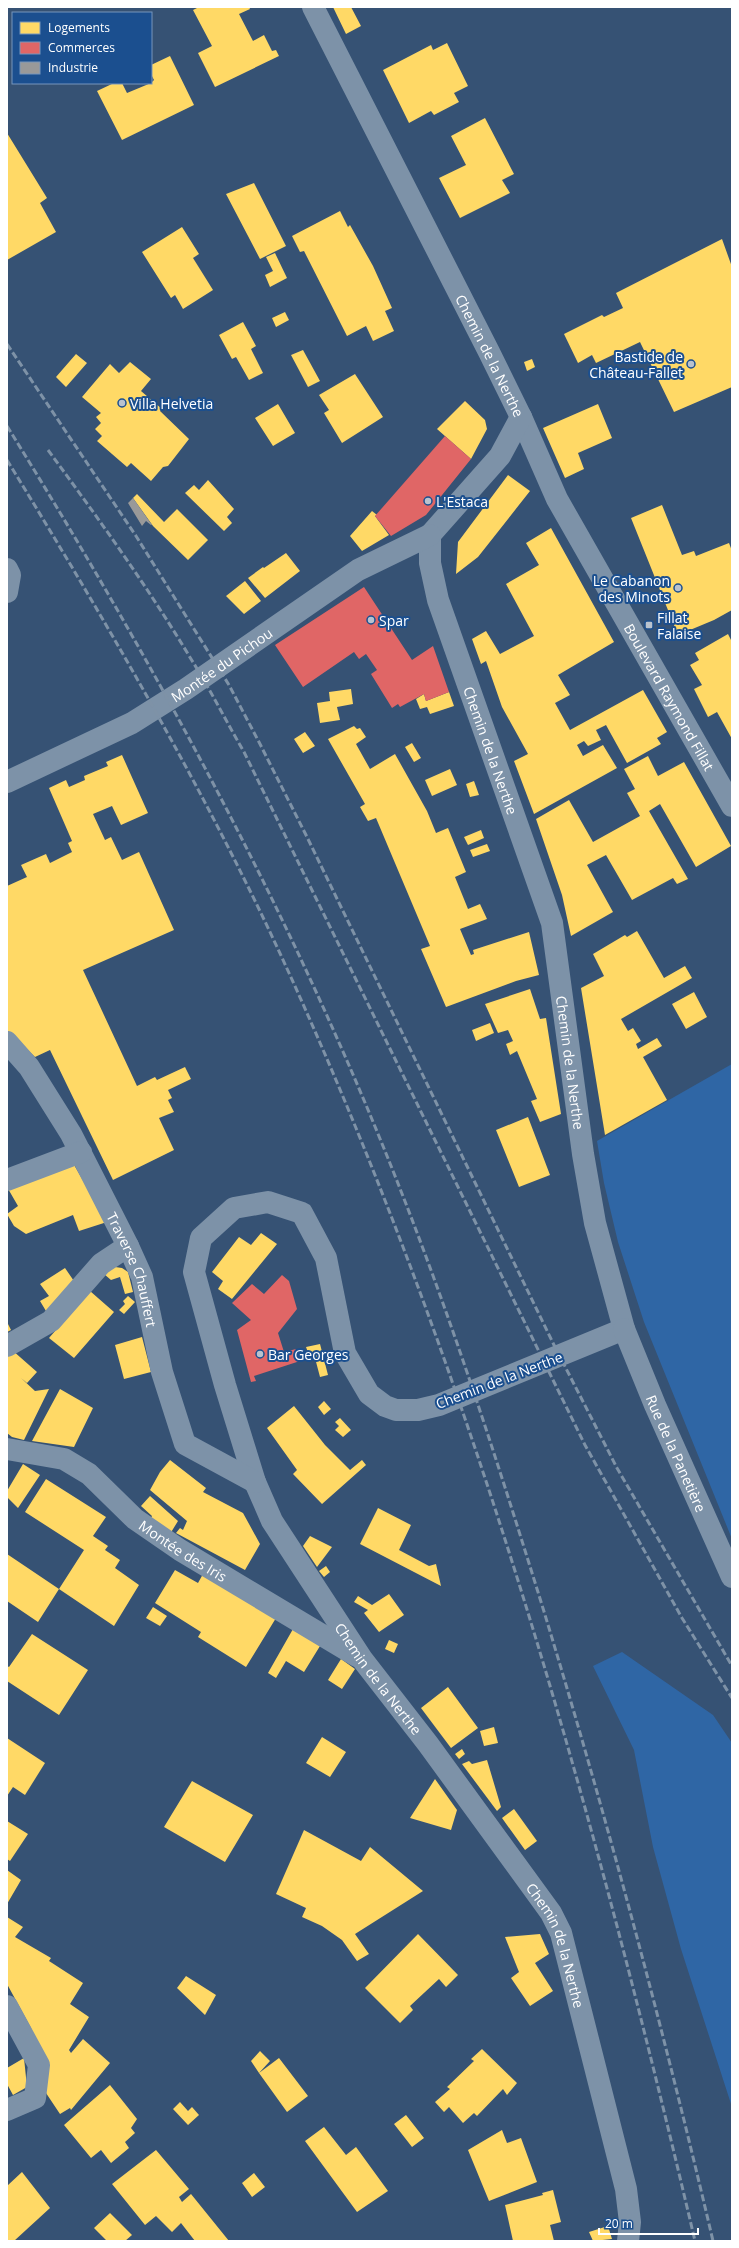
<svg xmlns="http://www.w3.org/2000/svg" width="739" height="2248" font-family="'Open Sans',sans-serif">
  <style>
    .grass { fill: #2f66a5 }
    .homes { fill: #ffd966 }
    .shops { fill: #e06666 }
    .industry { fill: #999 }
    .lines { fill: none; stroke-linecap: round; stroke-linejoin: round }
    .street { stroke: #7d92a8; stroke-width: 22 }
    .rail { stroke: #7e92a7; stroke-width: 3; stroke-dasharray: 7 3; stroke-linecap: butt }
    .poi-dot { fill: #b9c2ce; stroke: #1b4f8f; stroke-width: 1.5 }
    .labels { text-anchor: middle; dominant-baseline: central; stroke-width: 4; stroke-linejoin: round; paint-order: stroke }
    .street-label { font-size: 14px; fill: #fff; stroke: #1b4f8f }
    .poi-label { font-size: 14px; fill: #fff; stroke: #1b4f8f; text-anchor: start }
  </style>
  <rect width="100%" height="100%" fill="#365274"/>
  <!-- grass -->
  <path class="grass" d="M732,1064V1539L644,1322L618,1242L604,1183L597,1141Z
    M622,1652L713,1715L732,1743V2107L681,1949L653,1847L634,1750L593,1666Z"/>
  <!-- homes -->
  <path class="homes" d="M199,7H249L250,9L239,14L253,41L264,35L272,51L276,50L279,56L215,87L198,53L212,46L193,10Z
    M333,7H351L361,26L346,34Z
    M447,43L468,86L454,93L459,102L434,115L431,111L409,123L383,70L431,45L433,50Z
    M170,56L194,105L122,140L97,91L114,83H122L127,93L151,83L154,80L151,74V65Z
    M485,118L514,174L502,180L510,193L460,218L439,178L466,165L451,136Z
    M7,133L47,198L40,203L56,232L7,260Z
    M254,183L286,246L260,259L226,194Z
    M340,211L348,227L350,225L373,266L392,308L385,311L394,331L373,341L366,326L347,336L304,251L300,252L292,236Z
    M182,227L199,254L193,258L213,290L183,309L175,295L171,298L142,252Z
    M722,239L732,267V387L674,412L640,342L596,363L592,355L578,363L564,334L602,315L604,317L623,308L616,293Z
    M275,253L287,278L270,287L265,275L273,271L266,257Z
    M285,312L289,320L276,327L272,318Z
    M243,322L256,346L251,349L263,373L249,380L236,357L232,359L219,335Z
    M303,350L320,381L308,387L291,355Z
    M76,354L87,363L66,387L56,377Z
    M532,359L535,367L527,371L524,362Z
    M130,362L151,379L141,391L162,409L160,411L189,439L168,466L163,467L151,481L131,463L127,467L97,441L102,436L95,429L101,423L96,417L101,413L82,397L110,364L119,373Z
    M355,374L383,417L342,443L324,413L329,410L319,395Z
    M465,401L485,420L487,429L471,459L437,429Z
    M278,404L295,433L273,446L255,418Z
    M598,404L612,438L578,453L584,469L565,478L543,428Z
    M508,475L530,491L478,557L456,574L458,542Z
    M208,480L234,509L227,517L232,523L224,531L185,493L194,485L199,490Z
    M137,494L164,522L177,509L208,540L188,560L153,526L133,498Z
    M662,505L682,555L694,551L696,556L729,543L732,551V610L714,620L678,635L631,518Z
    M372,511L377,515L375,516L389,535L362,551L350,536Z
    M551,528L614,642L558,675L570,695L555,703L570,730L643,690L667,732L657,738L661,744L627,763L606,725L596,730L601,740L588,746L584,741L577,745L583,756L603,745L617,768L534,814L514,761L528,754L502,707L486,661L481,664L472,639L486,631L500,654L534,636L506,584L539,565L526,543Z
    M286,553L300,571L265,598L248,578L263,567L264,568Z
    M245,581L261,601L244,614L226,596Z
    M728,634L732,642V739L717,712L708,717L694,689L702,685L690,665L699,660L695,653Z
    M351,689L353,704L337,707L340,720L320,723L317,703L330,701L329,692Z
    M449,692L454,706L430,714L427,707L420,709L416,699L424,694L426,701Z
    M354,726L357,729L360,728L366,737L356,744L370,769L395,754L427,811L436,833L448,828L466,872L455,877L468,909L480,904L487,919L460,929L471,955L474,954L473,950L529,932L539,975L516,981L446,1007L421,949L430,946L376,818L368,821L360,807L365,804L328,739Z
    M305,732L315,746L303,753L294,739Z
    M412,743L421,758L414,762L405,747Z
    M122,755L148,813L121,825L112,806L93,814L105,840L111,837L122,860L139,852L174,930L83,970L137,1086L155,1077L157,1080L185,1067L191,1079L168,1090L172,1098L168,1100L174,1112L159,1118L174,1150L113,1180L50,1050L35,1057L7,1030V886L27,877L21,865L46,854L50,863L72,852L68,843L72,841L49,788L66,780L69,787L85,780L84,776L108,766L106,762Z
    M648,756L658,776L684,762L731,846L696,867L660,804L649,811L688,879L677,884L673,878L632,900L606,855L587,865L613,912L571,936L562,895L536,819L569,800L593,842L640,816L627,793L635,789L624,769Z
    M450,769L457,785L432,796L425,780Z
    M474,781L479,795L470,797L466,784Z
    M481,830L484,838L468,845L464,837Z
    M487,844L490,851L473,857L470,850Z
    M637,931L664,978L685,966L692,978L621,1019L628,1031L633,1028L641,1041L636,1044L638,1049L657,1038L662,1046L643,1057L667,1100L605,1135L581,988L604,976L593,954L625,935L627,937Z
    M530,989L540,1019L546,1018L561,1114L540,1122L531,1101L537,1099L517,1051L510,1055L506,1044L513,1041L508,1030L498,1033L485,1004Z
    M694,992L707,1017L686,1029L672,1004Z
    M490,1023L494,1033L476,1041L472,1030Z
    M528,1117L550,1175L519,1187L496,1130Z
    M73,1163L107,1222L79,1231L73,1215L26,1234L14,1226L7,1214L18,1206L7,1187Z
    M261,1233L277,1244L232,1299L218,1289L223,1281L212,1272L239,1237L251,1245Z
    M115,1267L122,1268L128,1272L133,1292L125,1294L120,1277L111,1280L104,1274Z
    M65,1268L76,1284L46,1311L40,1301L49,1296L40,1284Z
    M90,1291L114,1312L74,1358L49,1338Z
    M128,1296L135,1302L124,1314L119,1310L125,1304L123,1301Z
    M7,1322L11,1330L7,1332Z
    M142,1337L151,1372L124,1379L115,1345Z
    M320,1344L328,1375L320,1377L315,1358H310L306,1347Z
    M12,1350L37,1372L27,1383L21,1378L35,1391L49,1389L24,1440L12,1437L7,1433V1353Z
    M60,1389L93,1408L74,1447L32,1441Z
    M324,1401L331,1409L324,1415L318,1407Z
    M294,1406L325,1445L350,1470L362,1460L366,1465L322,1504L293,1474L297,1470L267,1428Z
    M340,1418L351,1430L343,1437L335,1430L339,1426L335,1422Z
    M170,1460L206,1488L203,1492L243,1513L260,1544L245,1570L176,1533L180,1528L183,1530L187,1521L150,1490L160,1472Z
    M23,1464L40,1475L18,1508L7,1497V1491Z
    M46,1479L106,1517L93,1536L108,1546L105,1550L120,1560L115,1568L139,1585L114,1626L59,1589L38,1622L7,1601V1554L59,1589L84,1550L25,1512Z
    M150,1496L178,1521L170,1534L151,1518L152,1516L141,1506Z
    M378,1508L411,1525L399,1550L429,1566L436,1564L441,1586L360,1544Z
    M310,1536L332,1547L317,1567L303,1546Z
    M326,1566L330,1572L324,1577L319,1571Z
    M175,1570L198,1583L203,1574L276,1618L246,1667L198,1637L201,1632L155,1603Z
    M389,1594L404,1615L379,1632L364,1613L368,1610L354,1602L358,1596L372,1605Z
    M153,1607L167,1616L160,1626L146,1618Z
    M293,1629L320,1646L304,1672L286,1661L276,1678L268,1673Z
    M32,1634L88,1670L59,1715L7,1681V1666L9,1667Z
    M389,1640L398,1644L394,1653L385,1649Z
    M341,1659L355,1669L342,1689L328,1680Z
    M448,1687L478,1728L451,1748L421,1708Z
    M494,1727L498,1743L484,1746L480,1731Z
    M322,1737L346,1752L330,1777L306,1763Z
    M7,1738L45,1763L25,1795L13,1787L7,1796Z
    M462,1749L465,1754L459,1759L455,1754Z
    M487,1760L501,1807L497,1811L462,1764L469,1761L472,1764Z
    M435,1779L457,1810L451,1830L410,1818Z
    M192,1781L253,1815L225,1862L164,1827Z
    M514,1809L537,1841L525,1850L502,1818Z
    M7,1821L28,1834L10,1861L7,1859Z
    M304,1830L361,1861L370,1847L423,1891L355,1934L369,1954L357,1961L342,1940L322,1926L302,1917L306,1908L276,1894Z
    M7,1870L21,1880L7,1904Z
    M7,1917L23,1927L15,1937L51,1958L49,1961L83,1983L70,2004L89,2017L69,2050L71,2053L83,2039L110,2063L71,2110L70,2108L60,2114L46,2093L31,2028L7,1984Z
    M418,1934L458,1975L446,1987L439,1979L410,2006L413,2010L400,2023L365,1988Z
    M540,1934L549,1954L535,1963L553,1991L530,2006L511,1978L519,1972L505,1937Z
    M186,1976L216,1995L205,2015L177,1988Z
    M482,2049L517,2083L507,2095L503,2089L477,2116L474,2113L463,2123L449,2107L444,2112L435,2102L450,2089L447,2087L474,2061L471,2059Z
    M260,2051L270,2061L259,2073L251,2061Z
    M24,2058L27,2087L13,2095L7,2084V2068Z
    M279,2058L308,2096L287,2112L259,2073Z
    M110,2085L137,2119L131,2128L135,2133L125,2142L129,2148L111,2163L101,2150L91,2158L64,2125Z
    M180,2102L188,2111L192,2107L199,2115L188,2125L173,2109Z
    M406,2115L424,2138L412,2147L394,2124Z
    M324,2127L346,2155L356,2147L388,2191L357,2212L305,2141Z
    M502,2130L507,2143L521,2138L537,2182L489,2201L468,2150Z
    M156,2150L189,2189L179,2197L182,2202L191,2194L229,2241H195L181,2223L172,2232L156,2216L145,2225L112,2184Z
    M22,2172L50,2208L14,2241H7V2186Z
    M254,2173L265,2187L252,2197L242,2183Z
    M553,2190L561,2222L550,2225L554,2241H513L505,2205L543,2195L542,2193Z
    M110,2213L132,2235L125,2241H107L94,2228Z
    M608,2226L612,2239L593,2241L589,2232Z"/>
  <!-- shops -->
  <path class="shops" d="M445,436L471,459L426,515L391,536L375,516Z
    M364,587L412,660L433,646L449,692L426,701L424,694L400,707L398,704L392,708L371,674L377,670L366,654L359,659L354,652L303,687L275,645Z
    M282,1275L289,1281L297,1309L278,1333L284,1352L296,1349L300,1361L254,1376L256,1381L251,1382L237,1330L251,1320L232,1303L252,1284L264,1294Z"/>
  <!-- industry -->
  <path class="industry" d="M133,498L152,525H151L146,521L142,526L128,503Z"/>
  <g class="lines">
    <!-- street -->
    <g class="street">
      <path id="s1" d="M313,7L489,352L521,417L557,499L732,806"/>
      <path id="s2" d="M521,417L500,456L430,535V563L438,600L552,923L583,1154L595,1223L624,1329L439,1405L418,1410H396L385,1406L369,1394L345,1353L326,1258L302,1213L268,1202L234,1208L201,1238L194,1272L225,1385L255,1482L272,1521L362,1659L428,1744L551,1913L561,1933L626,2189L630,2222L628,2241"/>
      <path d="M7,569L10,575L7,592"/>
      <path id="s3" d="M7,782L132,723L186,689L358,570L430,535"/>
      <path id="s4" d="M7,1042L29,1067L71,1134L128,1246L142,1277L162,1372L185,1444L255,1482"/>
      <path d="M7,1180L81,1152"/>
      <path id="s5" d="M624,1329L655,1405L732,1577"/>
      <path d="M7,1346L51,1321L101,1264L128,1246"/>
      <path id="s6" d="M7,1449L64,1459L89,1474L135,1519L180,1550L357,1656"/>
      <path d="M7,2006L39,2065L35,2098L7,2110"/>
    </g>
    <!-- rail -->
    <path class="rail" d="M7,344L136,536L229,685L260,744L307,837L554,1345L617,1468L732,1666
      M7,426C158,669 294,919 399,1186C453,1323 498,1463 542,1605C606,1815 663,2027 713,2241
      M48,450C98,518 148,587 191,659C210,689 226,721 244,752L585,1445L682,1618L732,1698
      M7,460C104,618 199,780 278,949C468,1360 592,1801 695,2241"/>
  </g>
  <!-- markers -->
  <g class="poi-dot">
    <circle cx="691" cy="364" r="4"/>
    <circle cx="122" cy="403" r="4"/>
    <circle cx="428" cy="501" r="4"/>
    <circle cx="678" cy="588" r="4"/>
    <circle cx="371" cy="620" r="4"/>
    <rect x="645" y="621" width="8" height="8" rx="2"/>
    <circle cx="260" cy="1354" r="4"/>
  </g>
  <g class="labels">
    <!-- street labels -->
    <g class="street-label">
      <text stroke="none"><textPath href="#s1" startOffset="391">Chemin de la Nerthe</textPath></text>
      <text stroke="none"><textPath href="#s3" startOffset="245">Montée du Pichou</textPath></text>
      <text stroke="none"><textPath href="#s1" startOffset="777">Boulevard Raymond Fillat</textPath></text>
      <text stroke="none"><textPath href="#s2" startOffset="375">Chemin de la Nerthe</textPath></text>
      <text stroke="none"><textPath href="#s2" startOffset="699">Chemin de la Nerthe</textPath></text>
      <text stroke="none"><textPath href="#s4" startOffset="262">Traverse Chauffert</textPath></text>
      <text transform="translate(499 1380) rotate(-21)">Chemin de la Nerthe</text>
      <text stroke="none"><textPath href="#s5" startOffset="135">Rue de la Panetière</textPath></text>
      <text stroke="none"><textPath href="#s6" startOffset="209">Montée des Iris</textPath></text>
      <text stroke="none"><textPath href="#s2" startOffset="2043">Chemin de la Nerthe</textPath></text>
      <text stroke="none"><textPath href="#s2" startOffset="2366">Chemin de la Nerthe</textPath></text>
    </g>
    <!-- poi labels -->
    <g class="poi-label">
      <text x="683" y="356" text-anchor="end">Bastide de<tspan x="683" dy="16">Château-Fallet</tspan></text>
      <text x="130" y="403">Villa Helvetia</text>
      <text x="436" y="501">L'Estaca</text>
      <text x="670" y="580" text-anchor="end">Le Cabanon<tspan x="670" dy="16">des Minots</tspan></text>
      <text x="657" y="617">Fillat<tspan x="657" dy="16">Falaise</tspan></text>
      <text x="379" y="620">Spar</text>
      <text x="268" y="1354">Bar Georges</text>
    </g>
  </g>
  <!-- border -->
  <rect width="739" height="2248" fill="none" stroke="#ffffff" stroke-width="16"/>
  <!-- legend -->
  <rect x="12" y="12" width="140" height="72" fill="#1b4f8f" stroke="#7695bc"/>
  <rect x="20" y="22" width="20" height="12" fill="#ffd966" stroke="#7695bc"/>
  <text x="48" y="32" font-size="12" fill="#ffffff">Logements</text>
  <rect x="20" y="42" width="20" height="12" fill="#e06666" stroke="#7695bc"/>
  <text x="48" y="52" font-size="12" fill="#ffffff">Commerces</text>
  <rect x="20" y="62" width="20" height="12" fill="#999999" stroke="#7695bc"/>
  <text x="48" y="72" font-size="12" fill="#ffffff">Industrie</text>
  <!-- scale -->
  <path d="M599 2228v6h99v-6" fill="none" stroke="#ffffff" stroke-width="2"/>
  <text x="605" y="2228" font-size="12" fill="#ffffff" stroke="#1b4f8f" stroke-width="3" paint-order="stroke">20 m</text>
</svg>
